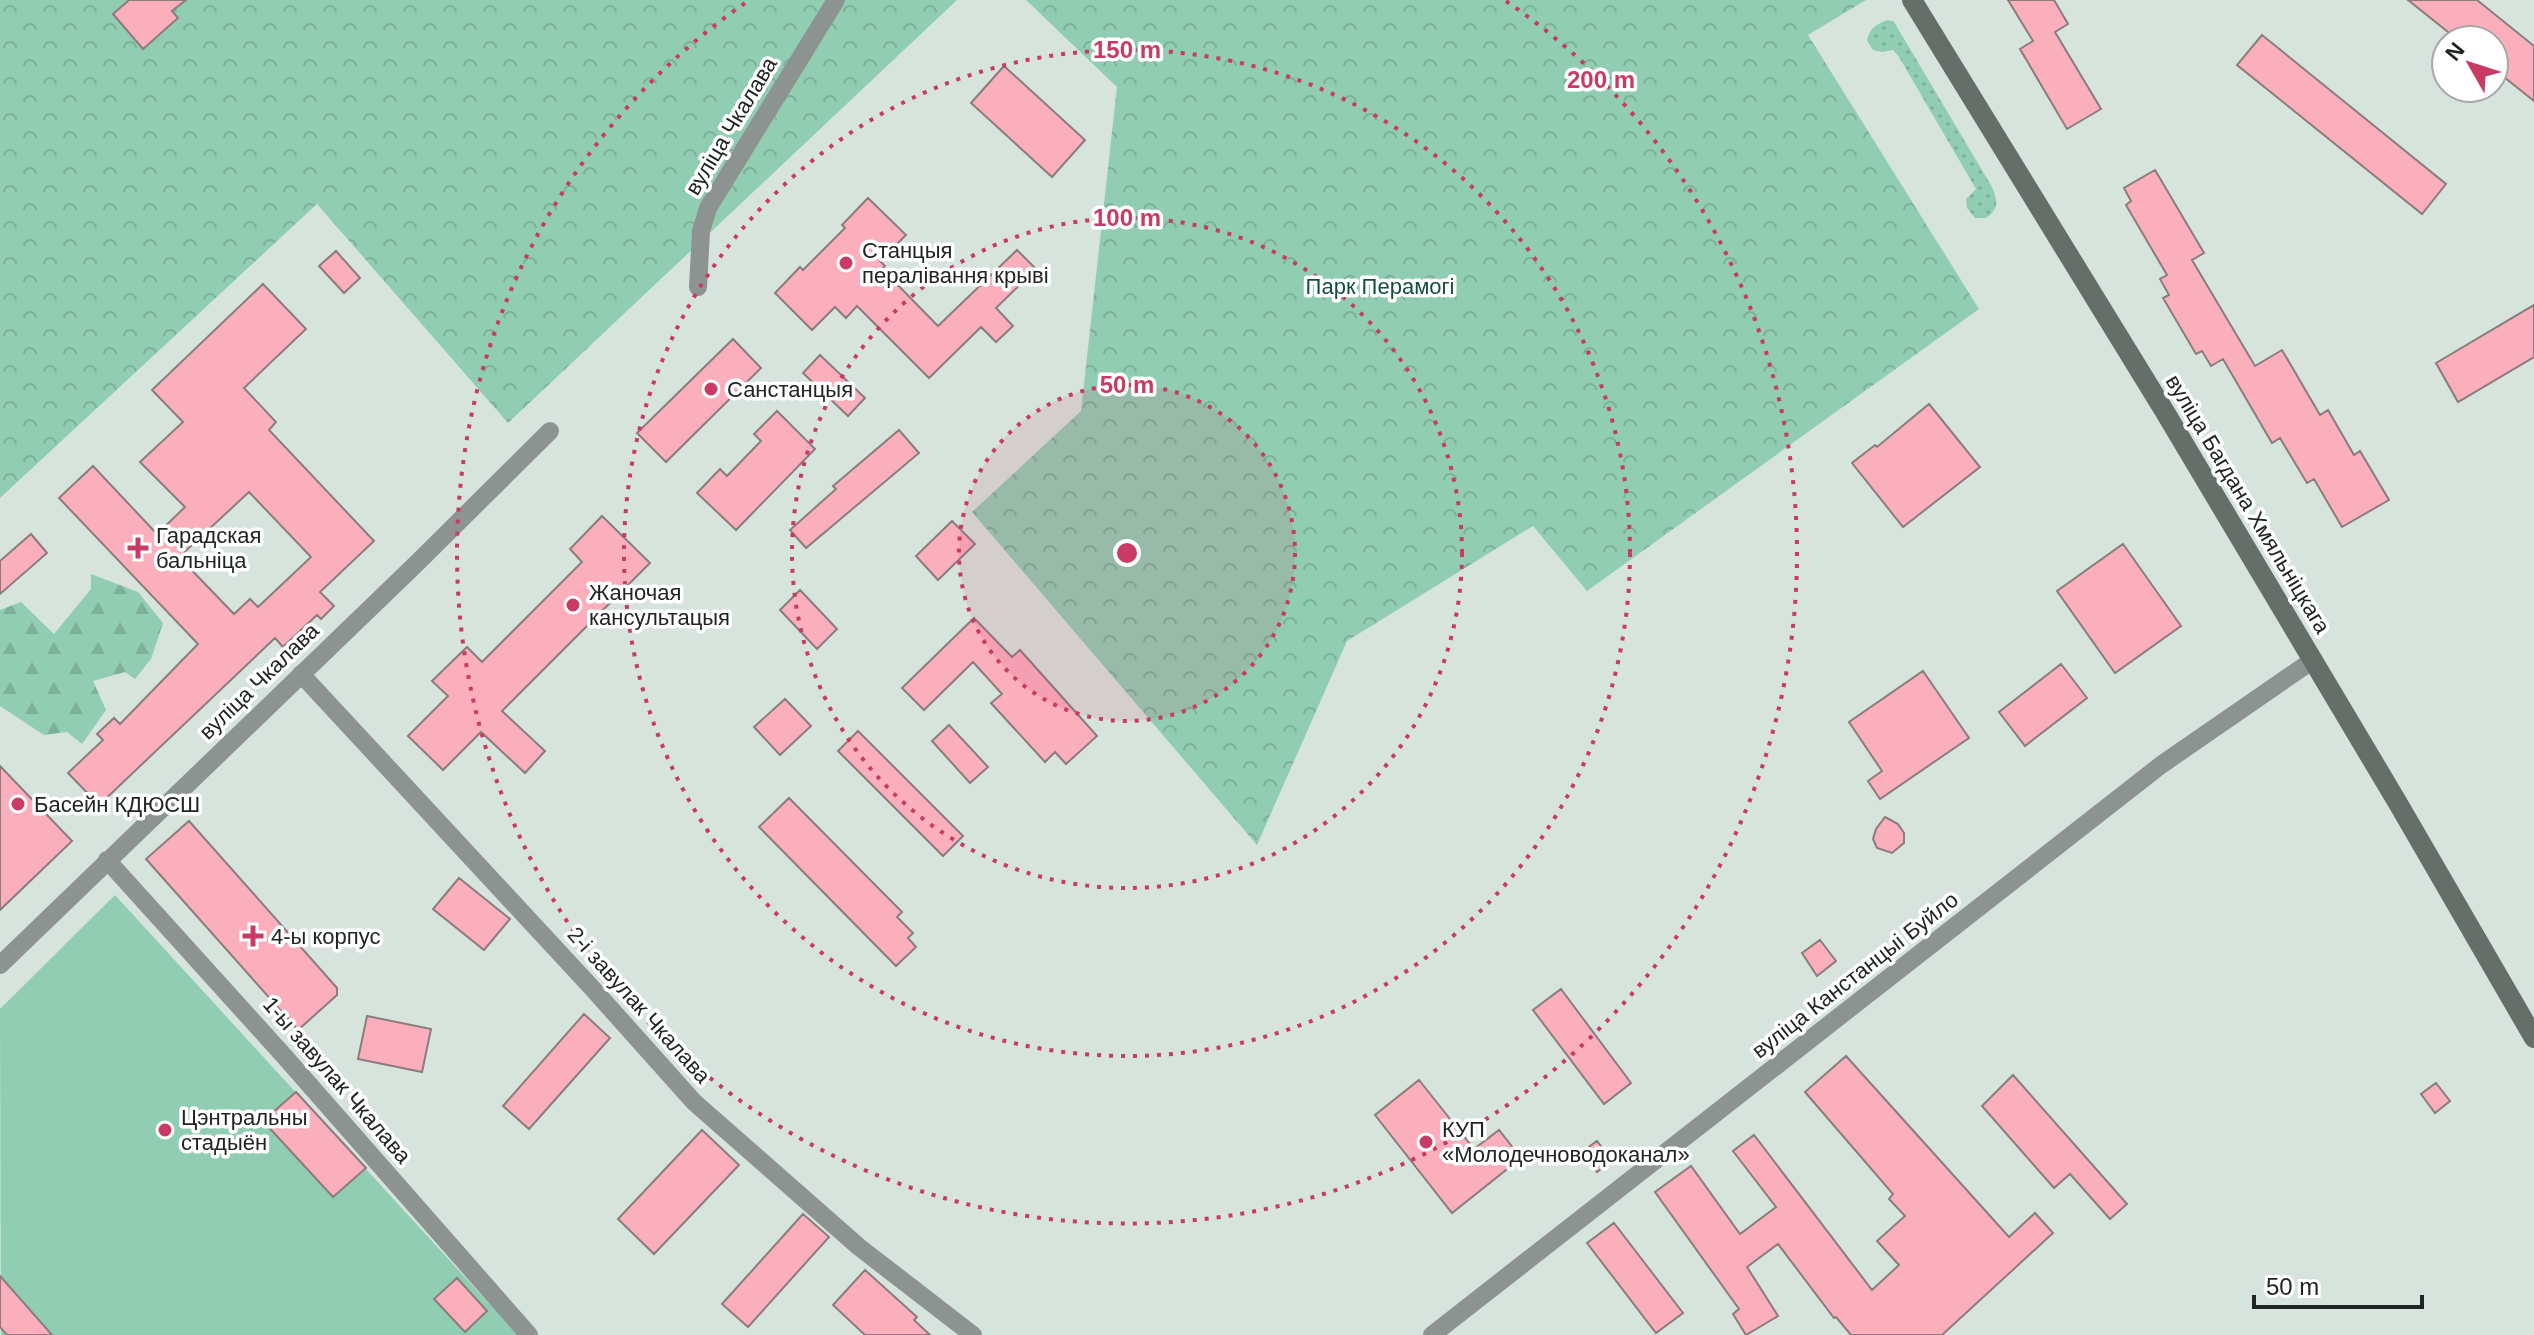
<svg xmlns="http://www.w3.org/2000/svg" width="2534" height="1335" font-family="Arial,sans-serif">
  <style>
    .grass { fill: url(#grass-dots) }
    .forest { fill: url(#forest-firs) }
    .park { fill: url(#park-crowns) }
    .garden { fill: #91cdb2 }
    .building { fill: #fbafbd; stroke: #8b7c7e; stroke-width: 2; fill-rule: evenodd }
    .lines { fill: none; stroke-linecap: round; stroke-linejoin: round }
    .street { stroke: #8d9390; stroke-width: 18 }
    .secondary { stroke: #666e6a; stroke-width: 20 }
    .ring { fill: none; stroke: #c93b65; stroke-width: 4; stroke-dasharray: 4 8 }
    .poi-dot { fill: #c93b65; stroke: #fff; stroke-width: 3 }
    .labels { text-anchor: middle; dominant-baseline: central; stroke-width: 7; stroke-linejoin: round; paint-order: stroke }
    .street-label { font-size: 22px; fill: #202523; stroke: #fff }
    .poi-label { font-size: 22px; fill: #202523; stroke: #fff; text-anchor: start }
    .park-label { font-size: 22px; fill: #12503a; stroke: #fff }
    .centre { fill: #c93b65; stroke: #fff; stroke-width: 4 }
    .ring-label { font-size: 24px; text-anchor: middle; font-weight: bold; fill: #c93b65; stroke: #fff; stroke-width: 7; stroke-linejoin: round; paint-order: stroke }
  </style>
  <defs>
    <pattern id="grass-dots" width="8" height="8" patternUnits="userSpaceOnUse" patternTransform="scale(2)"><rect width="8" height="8" fill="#91cdb2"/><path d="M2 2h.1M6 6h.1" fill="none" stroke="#7db099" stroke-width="1.8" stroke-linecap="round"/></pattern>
    <pattern id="forest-firs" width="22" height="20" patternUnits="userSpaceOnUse" patternTransform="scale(2)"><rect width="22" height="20" fill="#91cdb2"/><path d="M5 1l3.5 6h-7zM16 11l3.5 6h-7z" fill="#7db099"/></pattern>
    <pattern id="park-crowns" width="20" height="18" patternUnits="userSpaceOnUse" patternTransform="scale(2)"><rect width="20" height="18" fill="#91cdb2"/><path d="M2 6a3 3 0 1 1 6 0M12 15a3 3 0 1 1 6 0" fill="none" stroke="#7db099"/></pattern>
  </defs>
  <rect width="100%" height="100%" fill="#d6e4dd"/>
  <!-- grass -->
  <path class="grass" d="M1888,20L1894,22L1992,187C1998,202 1999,209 1986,218H1975L1967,208L1966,199L1976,189L1899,57L1893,50L1882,52L1873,50L1867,40C1870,28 1876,24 1888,20Z"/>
  <!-- forest -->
  <path class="forest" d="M91,574L138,592L163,623L151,659L135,679L125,672L93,681L106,710L82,744L67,732L44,735L0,706V610L21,602L54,634L91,589Z"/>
  <!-- park -->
  <path class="park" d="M0,0H957L508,423L317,204L0,498Z
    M1026,0H1866L1808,35L1979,309L1587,591L1533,526L1347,641L1257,845L972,512L1081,411L1117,87Z"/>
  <!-- garden -->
  <path class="garden" d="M115,895L518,1335H1L0,1009Z"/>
  <!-- building -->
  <path class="building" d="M129,0H186L172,11L178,18L143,49L113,14Z
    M2008,0H2054L2068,24L2055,32L2101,109L2067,129L2020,49L2033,41Z
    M2408,0H2477L2534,46V101L2494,69V40H2458Z
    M2262,35L2446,184L2422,214L2237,65Z
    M1004,66L1085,140L1052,177L971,103Z
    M2155,170L2204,253L2192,260L2255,366L2282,350L2320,415L2328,410L2354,455L2360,451L2389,500L2342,527L2314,479L2307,483L2280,438L2272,443L2223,359L2211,366L2202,351L2196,354L2163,298L2169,295L2160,279L2167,275L2126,205L2131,201L2124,188Z
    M868,198L906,235L880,261L885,266L882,269L938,326L1017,250L1036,269L996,308L1013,326L996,342L981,327L929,378L857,306L846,318L835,307L812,330L775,293L800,267L803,270L845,228L842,225Z
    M336,251L360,278L344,293L319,266Z
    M263,284L306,329L244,388L276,422L269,430L374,541L320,592L334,606L321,619L317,615L283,647L275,638L99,805L68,773L103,740L97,734L114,718L120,724L198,644L59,498L93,466L157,534L185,507L140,462L183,422L152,390ZM249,492L311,557L258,607L250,599L234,614L179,557Z
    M2534,305V357L2458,402L2436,363Z
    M733,339L761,368L666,462L637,433Z
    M820,355L865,398L848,416L803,373Z
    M1929,404L1980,467L1903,527L1852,463L1875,445L1877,447Z
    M777,411L815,449L736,530L697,493L720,469L727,476L761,441L754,434Z
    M899,430L919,453L806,548L790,530L836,489L833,486Z
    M602,516L650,563L502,711L545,751L525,773L481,732L443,770L408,736L448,696L432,681L467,647L482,662L582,562L570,549Z
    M952,521L975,544L938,580L916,556Z
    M31,534L47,553L0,594V561Z
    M2123,544L2181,626L2115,673L2057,591Z
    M800,590L837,629L817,649L780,610Z
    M974,618L1012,657L1020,650L1097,736L1066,764L1055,752L1045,762L1012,726L991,703L1002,694L973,662L924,710L902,688Z
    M2061,664L2087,698L2025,746L1999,712Z
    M1923,671L1969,738L1880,799L1868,781L1882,771L1849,722Z
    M785,699L811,726L780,755L754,727Z
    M949,725L988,767L970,783L932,741Z
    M858,731L963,836L943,856L838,751Z
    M0,766L72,841L0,910Z
    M789,798L902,912L897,917L913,933L908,938L916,947L896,966L759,827Z
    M1885,817L1898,824L1904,833V843L1892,853L1877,848L1873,839L1876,829Z
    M189,821L337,988V995L298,1030L146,859Z
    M459,878L510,919L484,950L433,909Z
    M1820,940L1836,961L1817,976L1802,953Z
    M1561,989L1631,1083L1604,1104L1533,1010Z
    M584,1014L610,1038L529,1129L503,1106Z
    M367,1016L431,1029L422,1072L358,1059Z
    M1846,1056L2009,1237L2035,1213L2053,1233L1942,1335H1851L1836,1317L1834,1318L1778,1244L1747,1267L1778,1316L1746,1335L1733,1314L1739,1309L1655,1192L1691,1166L1740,1234L1776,1207L1733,1151L1754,1135L1872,1290L1899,1265L1877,1241L1905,1216L1889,1199L1893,1194L1805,1092Z
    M2013,1075L2127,1204L2110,1219L2070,1174L2054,1188L1982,1106Z
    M1419,1080L1474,1149L1499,1130L1521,1158L1452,1213L1375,1115Z
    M2436,1083L2450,1101L2435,1113L2421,1094Z
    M296,1092L366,1168L333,1197L263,1121Z
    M702,1130L739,1165L654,1254L618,1219Z
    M1597,1141L1612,1160L1597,1172L1582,1152Z
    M803,1214L829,1237L748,1327L722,1304Z
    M1614,1223L1683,1313L1656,1333L1587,1243Z
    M865,1270L917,1317L914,1320L930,1335H865L833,1305Z
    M0,1276L52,1335H7L0,1327Z
    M457,1278L487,1311L465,1332L434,1299Z"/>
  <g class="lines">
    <!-- street -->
    <path class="street" d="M698,287L701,231L708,208L836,0
      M301,674L593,989L694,1102L859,1247L973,1335
      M107,860L285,1057L529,1335
      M0,965L417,563L550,431
      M1432,1335L2161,765L2313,660"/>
    <!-- secondary -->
    <path class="secondary" d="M1912,0L2165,412L2399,805L2534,1038"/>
  </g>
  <!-- distance rings -->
  <circle cx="1127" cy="553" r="168" fill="#c93b65" fill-opacity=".12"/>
  <g class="ring">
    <circle cx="1127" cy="553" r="168"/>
    <circle cx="1127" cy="553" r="335"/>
    <circle cx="1127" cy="553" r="503"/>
    <path d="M1506 1A670 670 0 1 1 748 1"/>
  </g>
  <!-- markers -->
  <g class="poi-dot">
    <circle cx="846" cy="263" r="8"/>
    <circle cx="711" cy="389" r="8"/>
    <path d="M134 536h8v8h8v8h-8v8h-8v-8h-8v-8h8z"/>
    <circle cx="573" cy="605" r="8"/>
    <circle cx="18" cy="804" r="8"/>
    <path d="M249 924h8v8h8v8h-8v8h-8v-8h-8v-8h8z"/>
    <circle cx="165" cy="1130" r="8"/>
    <circle cx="1426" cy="1142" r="8"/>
  </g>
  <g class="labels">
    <!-- street labels -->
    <g class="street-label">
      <text transform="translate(731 126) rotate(-59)">вуліца Чкалава</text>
      <text transform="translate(2248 504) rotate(59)">вуліца Багдана Хмяльніцкага</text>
      <text transform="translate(259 681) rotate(-44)">вуліца Чкалава</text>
      <text transform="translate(1855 975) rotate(-38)">вуліца Канстанцыі Буйло</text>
      <text transform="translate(639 1005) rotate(48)">2-і завулак Чкалава</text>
      <text transform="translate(337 1080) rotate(49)">1-ы завулак Чкалава</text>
    </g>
    <!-- poi labels -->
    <g class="poi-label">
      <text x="862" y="250">Станцыя<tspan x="862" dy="25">пералівання крыві</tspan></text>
      <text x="727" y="389">Санстанцыя</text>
      <text x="156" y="535">Гарадская<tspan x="156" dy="25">бальніца</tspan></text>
      <text x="589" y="592">Жаночая<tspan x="589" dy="25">кансультацыя</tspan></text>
      <text x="34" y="804">Басейн КДЮСШ</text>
      <text x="271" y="936">4-ы корпус</text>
      <text x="181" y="1117">Цэнтральны<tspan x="181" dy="25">стадыён</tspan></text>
      <text x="1442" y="1129">КУП<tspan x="1442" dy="25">«Молодечноводоканал»</tspan></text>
    </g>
    <!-- park labels -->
    <g class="park-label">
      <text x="1380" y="286">Парк Перамогі</text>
    </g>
  </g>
  <circle cx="1127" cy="553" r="12" class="centre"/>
  <g class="ring-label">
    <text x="1127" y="58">150 m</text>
    <text x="1601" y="88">200 m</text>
    <text x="1127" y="226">100 m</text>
    <text x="1127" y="393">50 m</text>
  </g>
  <!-- north arrow -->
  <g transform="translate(2470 64) rotate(309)"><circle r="38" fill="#ffffff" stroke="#a6a8a7" stroke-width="2"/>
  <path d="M0-6L14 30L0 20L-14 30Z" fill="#c93b65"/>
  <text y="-12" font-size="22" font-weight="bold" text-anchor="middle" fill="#202523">N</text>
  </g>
  <!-- scale -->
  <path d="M2254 1295v12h168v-12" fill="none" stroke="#202523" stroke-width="4"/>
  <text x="2266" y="1295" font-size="24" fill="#202523" stroke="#ffffff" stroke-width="6" paint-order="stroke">50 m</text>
</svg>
